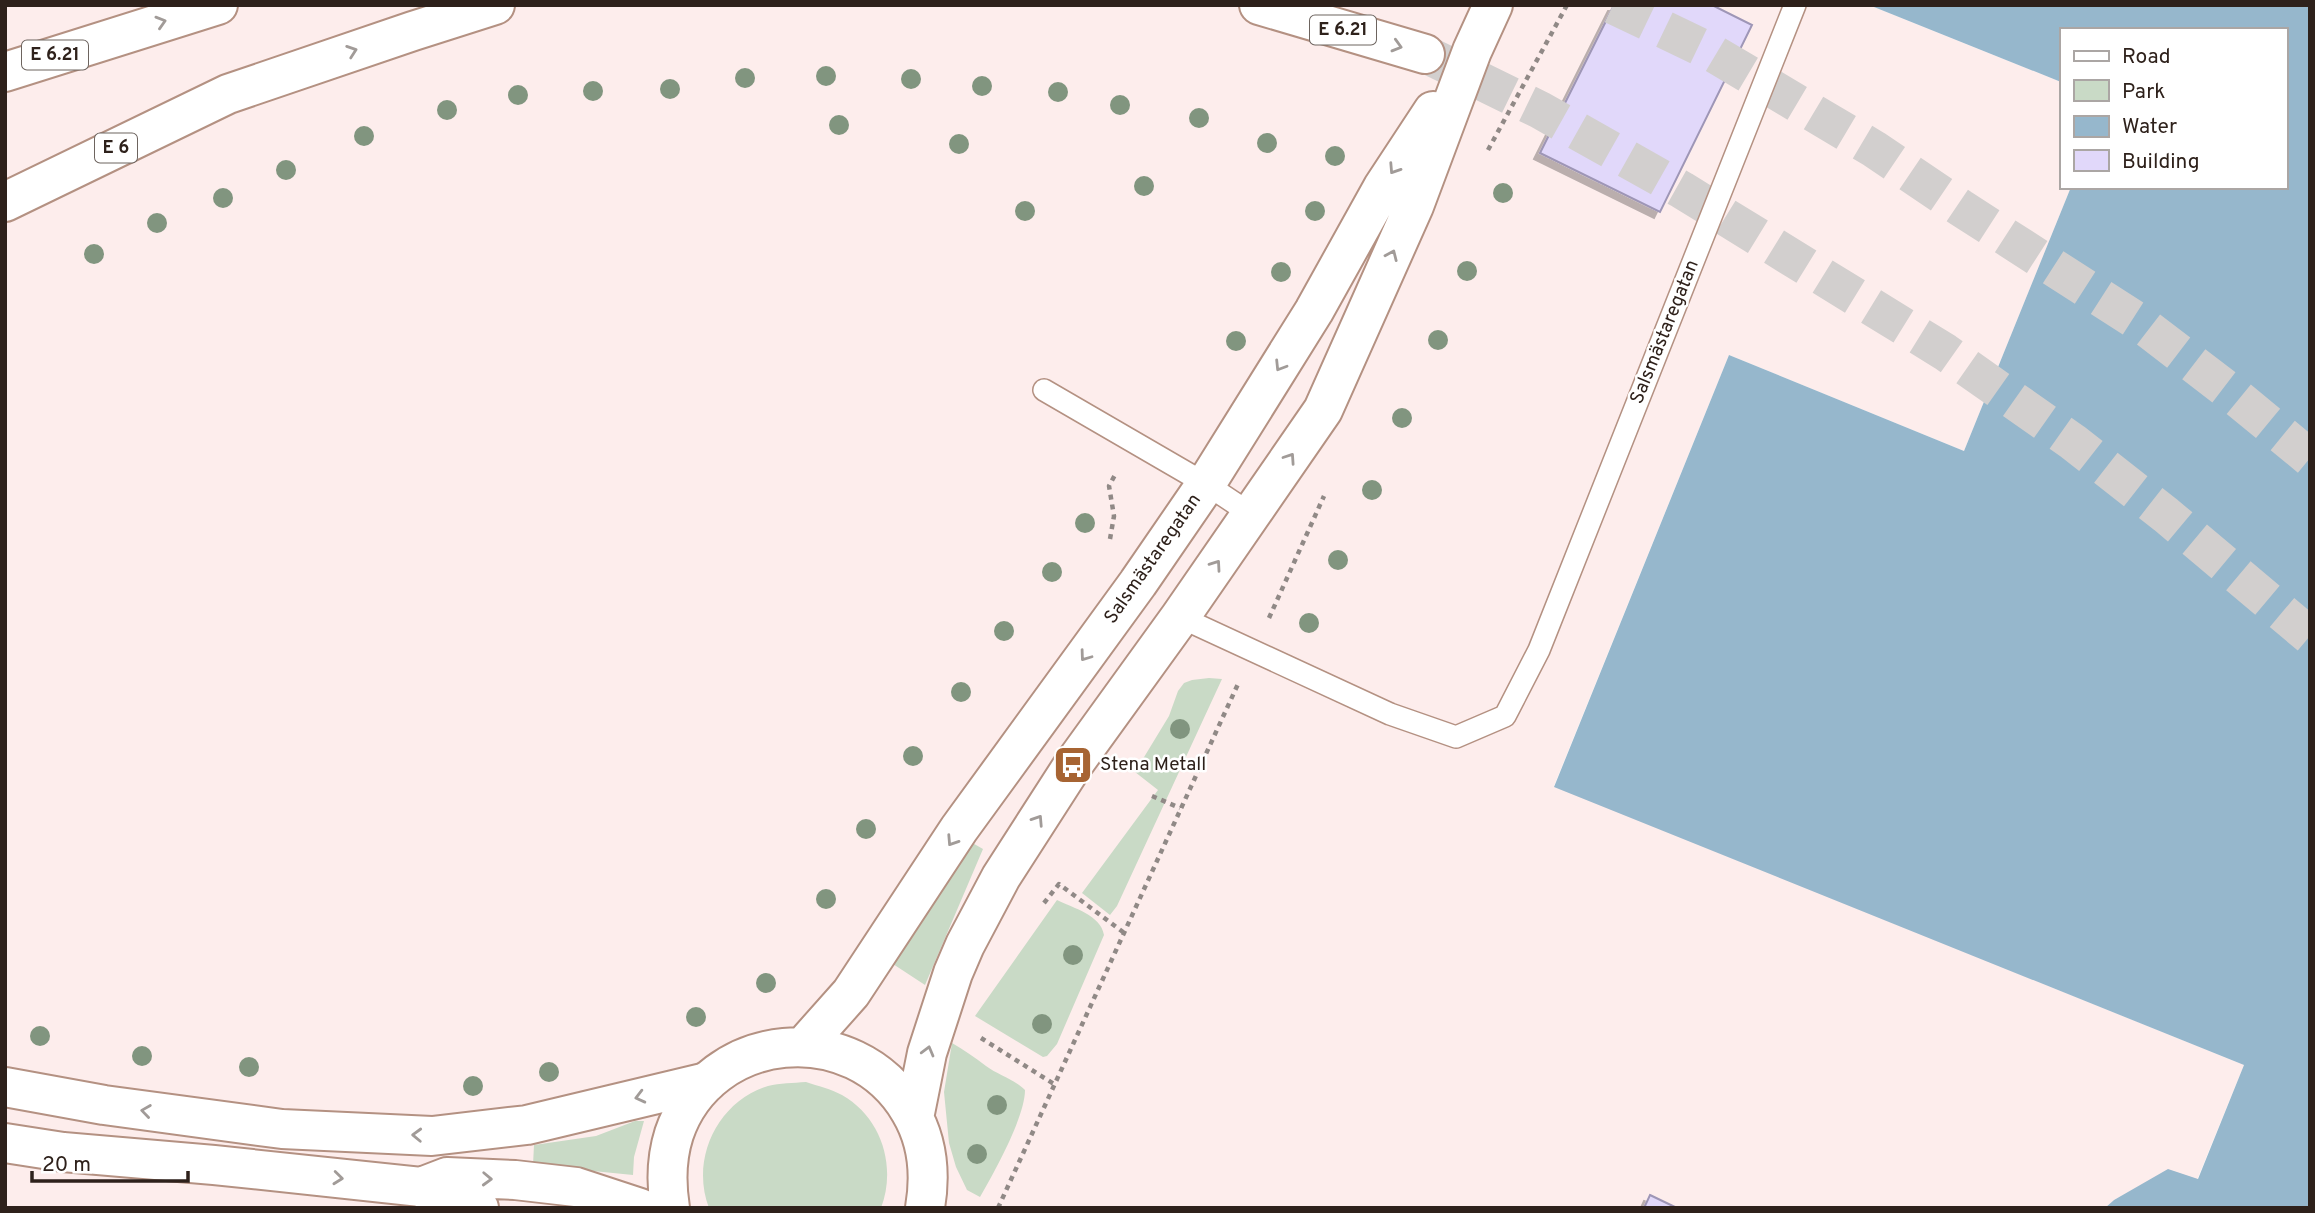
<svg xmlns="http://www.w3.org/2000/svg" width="2315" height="1213" font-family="Overpass,sans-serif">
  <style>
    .commercial { fill: #fdedec }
    .green { fill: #c9dac6 }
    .water { fill: #96b7cc }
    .building { fill: #e1d8fa; stroke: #9e96b6; stroke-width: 2; filter: url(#shadow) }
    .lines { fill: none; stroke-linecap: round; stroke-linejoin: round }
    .highway-tunnel { stroke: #d2cfce; stroke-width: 38; stroke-dasharray: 38 19; stroke-linecap: butt }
    .lane-casing { stroke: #b49182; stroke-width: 24 }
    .secondary-casing { stroke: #b49182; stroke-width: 42 }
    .highway-casing { stroke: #b49182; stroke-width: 42 }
    .path { stroke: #908986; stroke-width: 4.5; stroke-dasharray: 5 5; stroke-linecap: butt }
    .lane { stroke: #fff; stroke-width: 21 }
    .secondary { stroke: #fff; stroke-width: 38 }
    .highway { stroke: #fff; stroke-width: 38 }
    .tree { fill: #81957f }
    .oneway { stroke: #a19b98 }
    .labels { text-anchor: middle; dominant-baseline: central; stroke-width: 5; stroke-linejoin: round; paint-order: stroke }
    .shield { fill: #fff; stroke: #6d645f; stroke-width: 2 }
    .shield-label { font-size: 18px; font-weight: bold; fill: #2e211b }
    .street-label { font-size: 19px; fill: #2e211b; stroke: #fff }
    .poi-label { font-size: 19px; fill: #2e211b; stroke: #fff; text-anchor: start }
  </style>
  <defs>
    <filter id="shadow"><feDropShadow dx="-6" dy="6" stdDeviation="0" flood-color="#0004"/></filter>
  </defs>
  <rect width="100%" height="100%" fill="#fbfbfb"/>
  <!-- commercial -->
  <path class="commercial" d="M5,5H1869L2061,82V187H2071L1964,451L1729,355L1554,786L2244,1065L2197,1180L2168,1170L2114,1200L2105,1208H5Z"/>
  <!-- green -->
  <path class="green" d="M1209,678L1222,679L1117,906L1110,915L1082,893L1158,790L1135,772L1169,716L1178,691L1184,683L1192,680Z
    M969,841L983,849L925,985L893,964Z
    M1057,900C1073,908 1101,915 1104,935L1057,1044L1047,1056L1043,1057L975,1016Z
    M952,1043C964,1050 974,1057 986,1066C998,1075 1014,1079 1025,1090C1025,1117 994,1173 980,1197L967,1190L956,1167L949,1143L944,1092Z
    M806,1082C818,1086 831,1089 842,1095C881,1117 897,1166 881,1208H709C690,1159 718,1101 768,1086C780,1083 793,1083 806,1082Z
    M635,1121H644L634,1157L633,1175L533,1165L534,1145L596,1136Z"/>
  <!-- water -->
  <path class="water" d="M1869,5H2310V1208H2105L2114,1200L2168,1169L2198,1179L2244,1065L1554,787L1729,355L1964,451L2071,187H2285V30H2061V82Z"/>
  <!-- building -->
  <path class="building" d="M1614,5H1712L1752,25L1660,212L1540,153Z
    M1650,1195L1677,1208H1644Z"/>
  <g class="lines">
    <!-- highway-tunnel -->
    <path class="highway-tunnel" d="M1613,5L1711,52L1874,149L1961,208L2140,323L2230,392L2310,458
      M1425,54L1540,110L1682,190L1945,352L2073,442L2166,515L2310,636"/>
    <!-- lane casing -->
    <g class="lane-casing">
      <path id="lane" d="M1044,390L1206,484L1251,514
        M1180,617L1390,714L1456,737L1505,716L1539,650L1795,5"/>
    </g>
    <!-- secondary casing -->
    <g class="secondary-casing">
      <path id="secondary" d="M803,1047L851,993L959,829L1138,583L1206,484L1314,311L1383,187L1433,111
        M914,1118L927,1053L953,973L965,945L1001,877L1073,765L1180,617L1323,410L1414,206L1472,51L1493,5
        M670,1208C666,1183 666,1159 674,1134C709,1030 854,1016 910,1111C928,1141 931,1173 925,1208"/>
    </g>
    <!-- highway casing -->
    <g class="highway-casing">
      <path id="highway" d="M1259,5L1425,54
        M5,72L218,5
        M5,202L228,94L413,31L495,5
        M5,1087L104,1105L282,1129L432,1136L527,1125L707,1082
        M5,1143L63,1152L214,1165L421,1187L446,1202L479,1208
        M421,1187L447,1177L515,1180L576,1187L640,1208"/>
    </g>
    <!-- path -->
    <path class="path" d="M1488,150L1567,5
      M1110,539L1114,516L1109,486L1116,473
      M1269,618L1324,496
      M1152,796L1180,808
      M1044,903L1059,884L1123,932
      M981,1038L1054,1084
      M998,1208L1238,684"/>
    <!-- lane -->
    <use href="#lane" class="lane"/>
    <!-- secondary -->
    <use href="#secondary" class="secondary"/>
    <!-- highway -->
    <use href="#highway" class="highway"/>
  </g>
  <!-- trees -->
  <g class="tree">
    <circle cx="826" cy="76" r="10"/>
    <circle cx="745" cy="78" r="10"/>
    <circle cx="911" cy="79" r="10"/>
    <circle cx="982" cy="86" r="10"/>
    <circle cx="670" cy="89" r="10"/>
    <circle cx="593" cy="91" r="10"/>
    <circle cx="1058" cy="92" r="10"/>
    <circle cx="518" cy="95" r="10"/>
    <circle cx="1120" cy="105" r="10"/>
    <circle cx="447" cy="110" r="10"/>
    <circle cx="1199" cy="118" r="10"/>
    <circle cx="839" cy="125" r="10"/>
    <circle cx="364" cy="136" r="10"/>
    <circle cx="1267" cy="143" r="10"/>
    <circle cx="959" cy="144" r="10"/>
    <circle cx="1335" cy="156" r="10"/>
    <circle cx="286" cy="170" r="10"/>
    <circle cx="1144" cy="186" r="10"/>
    <circle cx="1503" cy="193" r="10"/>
    <circle cx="223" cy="198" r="10"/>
    <circle cx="1025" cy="211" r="10"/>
    <circle cx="1315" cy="211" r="10"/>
    <circle cx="157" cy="223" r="10"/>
    <circle cx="94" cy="254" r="10"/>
    <circle cx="1467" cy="271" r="10"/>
    <circle cx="1281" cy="272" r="10"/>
    <circle cx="1438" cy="340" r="10"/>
    <circle cx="1236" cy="341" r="10"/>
    <circle cx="1402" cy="418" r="10"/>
    <circle cx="1372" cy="490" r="10"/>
    <circle cx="1085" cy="523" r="10"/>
    <circle cx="1338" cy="560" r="10"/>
    <circle cx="1052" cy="572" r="10"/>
    <circle cx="1309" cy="623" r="10"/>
    <circle cx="1004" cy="631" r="10"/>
    <circle cx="961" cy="692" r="10"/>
    <circle cx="1180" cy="729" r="10"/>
    <circle cx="913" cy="756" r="10"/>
    <circle cx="866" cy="829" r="10"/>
    <circle cx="826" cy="899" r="10"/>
    <circle cx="1073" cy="955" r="10"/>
    <circle cx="766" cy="983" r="10"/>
    <circle cx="696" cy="1017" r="10"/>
    <circle cx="1042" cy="1024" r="10"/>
    <circle cx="40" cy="1036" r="10"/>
    <circle cx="142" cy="1056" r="10"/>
    <circle cx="249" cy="1067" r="10"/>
    <circle cx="549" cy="1072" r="10"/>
    <circle cx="473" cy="1086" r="10"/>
    <circle cx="997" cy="1105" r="10"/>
    <circle cx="977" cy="1154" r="10"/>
  </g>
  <!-- one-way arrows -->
  <defs><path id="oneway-chevron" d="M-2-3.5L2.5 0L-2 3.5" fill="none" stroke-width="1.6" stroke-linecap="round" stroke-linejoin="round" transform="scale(1.75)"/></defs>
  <g class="oneway">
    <use href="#oneway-chevron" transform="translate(161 22) rotate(-17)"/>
    <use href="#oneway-chevron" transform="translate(1397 46) rotate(16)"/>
    <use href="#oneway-chevron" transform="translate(352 51) rotate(-19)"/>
    <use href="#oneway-chevron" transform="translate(1394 169) rotate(123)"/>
    <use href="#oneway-chevron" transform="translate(1392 255) rotate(-66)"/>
    <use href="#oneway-chevron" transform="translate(1280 366) rotate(122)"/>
    <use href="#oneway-chevron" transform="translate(1290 458) rotate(-56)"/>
    <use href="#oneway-chevron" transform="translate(1216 565) rotate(-55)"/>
    <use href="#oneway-chevron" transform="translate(1085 656) rotate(126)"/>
    <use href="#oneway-chevron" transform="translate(1038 820) rotate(-57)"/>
    <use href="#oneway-chevron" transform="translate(952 841) rotate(123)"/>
    <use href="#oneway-chevron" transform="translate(928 1051) rotate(-75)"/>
    <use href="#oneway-chevron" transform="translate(640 1097) rotate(166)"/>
    <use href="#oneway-chevron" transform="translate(146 1111) rotate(-172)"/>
    <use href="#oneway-chevron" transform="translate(417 1135) rotate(-178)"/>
    <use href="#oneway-chevron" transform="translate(338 1178) rotate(6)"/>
    <use href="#oneway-chevron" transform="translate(487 1179) rotate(2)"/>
  </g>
  <!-- icons -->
  <defs>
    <g id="bus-square" transform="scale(2.0125)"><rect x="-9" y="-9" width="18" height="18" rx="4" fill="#a76433" stroke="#fff"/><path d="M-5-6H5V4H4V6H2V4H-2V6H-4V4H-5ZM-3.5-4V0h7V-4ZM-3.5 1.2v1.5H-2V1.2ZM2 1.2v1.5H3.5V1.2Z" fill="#fff"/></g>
  </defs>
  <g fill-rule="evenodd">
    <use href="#bus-square" x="1073" y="765"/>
  </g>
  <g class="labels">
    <!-- shield labels -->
    <g class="shield">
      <rect x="1310" y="15.5" width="66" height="29" rx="5"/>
      <rect x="22" y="40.5" width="66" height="29" rx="5"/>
      <rect x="95" y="133.5" width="42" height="29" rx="5"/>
    </g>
    <g class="shield-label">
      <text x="1343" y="30">E 6.21</text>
      <text x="55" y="55">E 6.21</text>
      <text x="116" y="148">E 6</text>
    </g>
    <!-- street labels -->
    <g class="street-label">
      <text transform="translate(1665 332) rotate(-68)">Salsmästaregatan</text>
      <text transform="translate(1153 559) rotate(-55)">Salsmästaregatan</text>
    </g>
    <!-- poi labels -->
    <g class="poi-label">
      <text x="1100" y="765">Stena Metall</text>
    </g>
  </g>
  <!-- border -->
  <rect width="2315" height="1213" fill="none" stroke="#2e211b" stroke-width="14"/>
  <!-- legend -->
  <rect x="2060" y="28" width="228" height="161" fill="#ffffff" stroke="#aba6a4" stroke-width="2"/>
  <rect x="2074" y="51" width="35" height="10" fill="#ffffff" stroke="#aba6a4" stroke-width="2"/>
  <text x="2122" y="63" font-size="21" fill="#2e211b">Road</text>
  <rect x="2074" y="80" width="35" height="21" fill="#c9dac6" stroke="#aba6a4" stroke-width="2"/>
  <text x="2122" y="98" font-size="21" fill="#2e211b">Park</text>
  <rect x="2074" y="116" width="35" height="21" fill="#96b7cc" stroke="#aba6a4" stroke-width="2"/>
  <text x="2122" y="133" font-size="21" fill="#2e211b">Water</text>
  <rect x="2074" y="150" width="35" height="21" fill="#e1d8fa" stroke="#aba6a4" stroke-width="2"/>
  <text x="2122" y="168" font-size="21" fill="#2e211b">Building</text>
  <!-- scale -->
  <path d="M32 1171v10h156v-10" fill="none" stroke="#2e211b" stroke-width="3.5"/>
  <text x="42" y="1171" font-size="21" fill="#2e211b" stroke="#ffffff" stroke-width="5" paint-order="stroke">20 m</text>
</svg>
